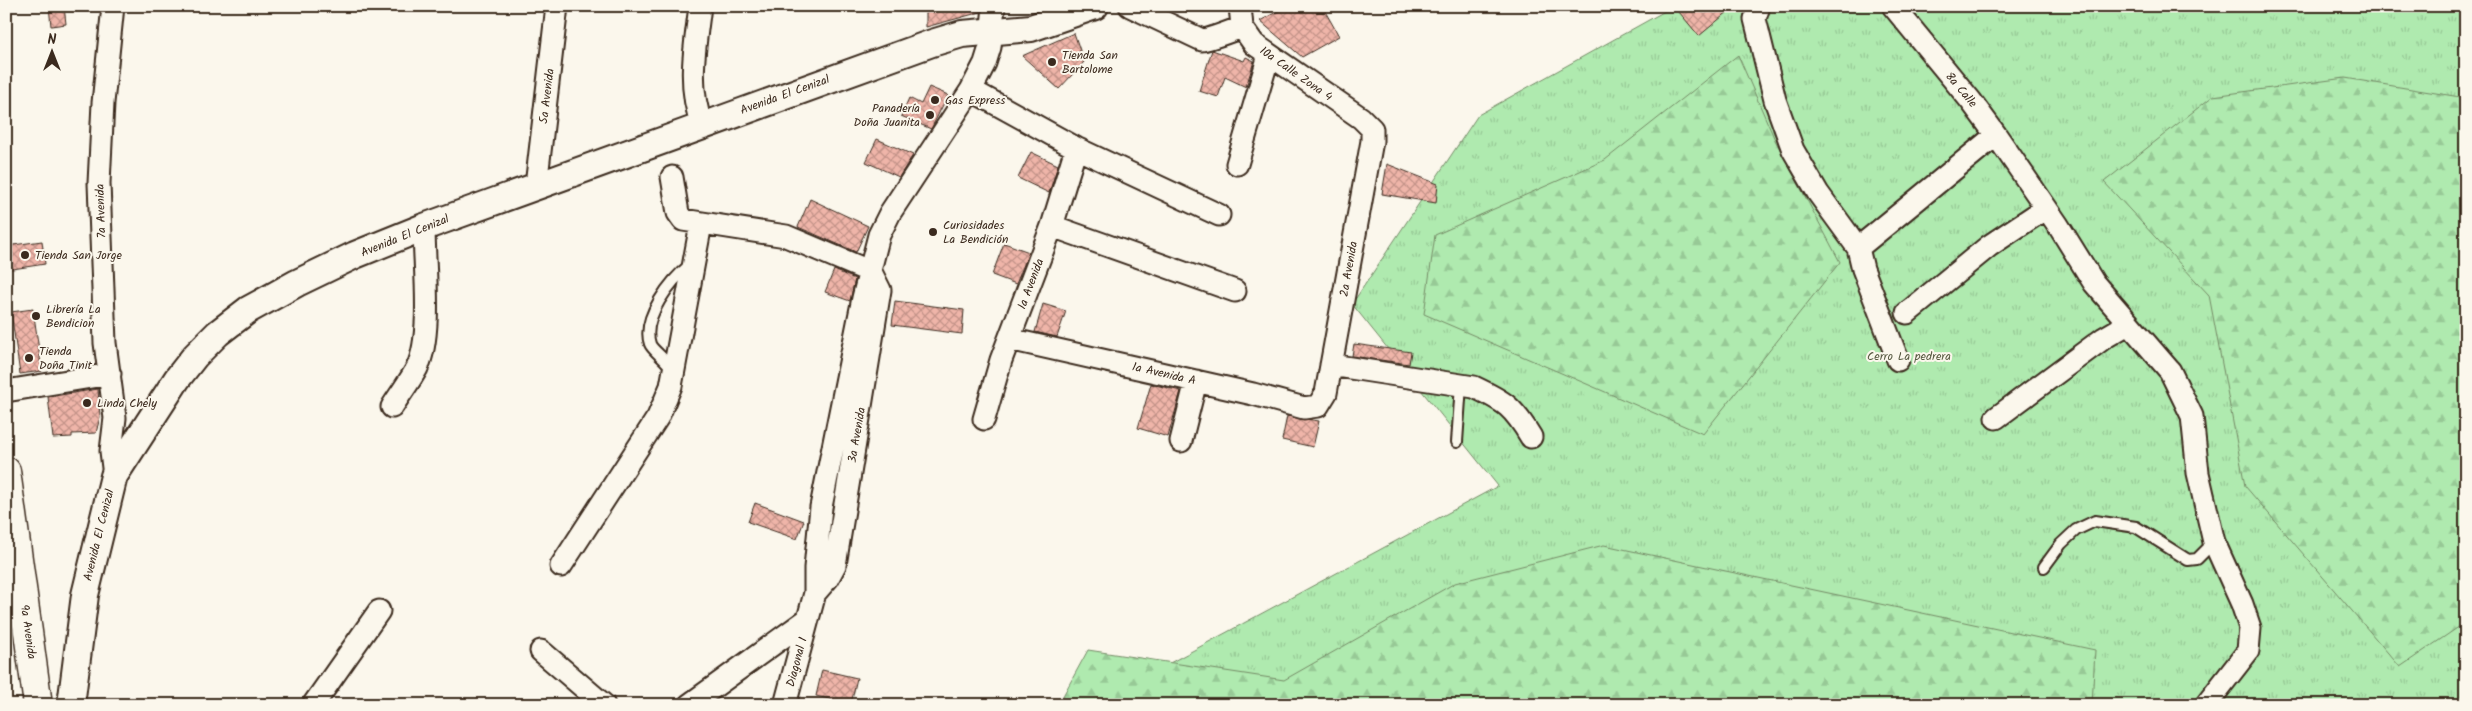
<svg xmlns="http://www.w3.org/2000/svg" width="2472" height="711" font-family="Kalam,sans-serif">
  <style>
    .grass { fill: url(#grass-tufts); stroke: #758a66 }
    .forest { fill: url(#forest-firs); stroke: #758a66 }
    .building { fill: url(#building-cross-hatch); stroke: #3b2a1e }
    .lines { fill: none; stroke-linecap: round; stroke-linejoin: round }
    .service-casing { stroke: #3b2a1e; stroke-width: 14 }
    .minor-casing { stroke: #3b2a1e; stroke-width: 25 }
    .tertiary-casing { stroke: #3b2a1e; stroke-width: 30 }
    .secondary-casing { stroke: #3b2a1e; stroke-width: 31 }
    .service { stroke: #fbf7ec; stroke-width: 10 }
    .minor { stroke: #fbf7ec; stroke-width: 21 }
    .tertiary { stroke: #fbf7ec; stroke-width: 26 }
    .secondary { stroke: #fbf7ec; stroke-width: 28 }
    .poi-dot { fill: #3b2a1e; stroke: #fbf7ec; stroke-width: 2 }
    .labels { text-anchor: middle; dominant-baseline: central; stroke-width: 4; stroke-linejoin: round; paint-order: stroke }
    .poi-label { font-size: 12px; fill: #3b2a1e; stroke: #fbf7ec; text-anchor: start }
    .street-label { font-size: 12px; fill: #3b2a1e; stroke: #fbf7ec }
    .park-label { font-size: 12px; fill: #585a42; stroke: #fbf7ec }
  </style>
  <defs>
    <pattern id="grass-tufts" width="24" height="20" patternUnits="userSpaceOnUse" patternTransform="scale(1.25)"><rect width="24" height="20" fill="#afeaaf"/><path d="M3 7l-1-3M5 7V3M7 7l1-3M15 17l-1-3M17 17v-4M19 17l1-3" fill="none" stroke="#97c996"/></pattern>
    <pattern id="forest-firs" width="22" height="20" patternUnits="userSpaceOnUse" patternTransform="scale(1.25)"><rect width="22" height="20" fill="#afeaaf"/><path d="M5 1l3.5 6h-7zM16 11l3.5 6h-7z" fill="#97c996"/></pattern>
    <pattern id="building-cross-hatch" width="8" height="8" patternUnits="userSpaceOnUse" patternTransform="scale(1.25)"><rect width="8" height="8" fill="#efb5a9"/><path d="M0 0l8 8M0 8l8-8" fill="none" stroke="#c39389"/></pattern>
  </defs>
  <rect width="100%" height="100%" fill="#fbf7ec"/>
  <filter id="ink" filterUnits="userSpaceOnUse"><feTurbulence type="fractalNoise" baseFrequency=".02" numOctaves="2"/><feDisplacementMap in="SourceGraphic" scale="10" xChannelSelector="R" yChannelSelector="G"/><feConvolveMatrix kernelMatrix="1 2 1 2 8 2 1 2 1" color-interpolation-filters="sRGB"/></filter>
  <g filter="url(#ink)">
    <!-- grass -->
    <path class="grass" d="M1674,6H2466V705H1092L1498,486L1352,304L1478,115Z"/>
    <!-- forest -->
    <path class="forest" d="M1738,55L1775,140L1840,262L1703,434L1424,314L1435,235L1605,160Z
      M2345,78L2466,98V622L2400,667L2245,486L2209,295L2104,182L2213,96Z
      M1604,545L2095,650L2092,705H1058L1088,650L1284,680L1455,583Z"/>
    <!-- building -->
    <path class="building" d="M49,6H64L66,24L51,26Z
      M926,6H981V12L926,27Z
      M1287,6H1322L1339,36L1302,57L1260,21Z
      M1674,6H1735L1699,36Z
      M1074,33L1084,62L1059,89L1022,56Z
      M1212,50L1244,61L1246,57L1254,61L1246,87L1225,77L1218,97L1199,91Z
      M929,87L948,95L931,129L901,116L909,98L921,104Z
      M877,139L913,155L899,177L866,162Z
      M1031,152L1058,165L1049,193L1018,178Z
      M1387,164L1438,184L1436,203L1382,194Z
      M810,199L868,226L856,252L798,227Z
      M42,241L45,264L6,270V246Z
      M1004,243L1029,252L1016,284L992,275Z
      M834,270L855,279L850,301L825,292Z
      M895,301L964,310L962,334L892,325Z
      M1043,304L1066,311L1057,337L1035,332Z
      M33,309L42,371L20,374L11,312Z
      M1354,344L1411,352L1409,364L1352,356Z
      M1151,384L1181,391L1168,437L1138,428Z
      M98,389L100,417L96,433L72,434V437L53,438L48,397Z
      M1287,416L1319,421L1313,447L1282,440Z
      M755,503L804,521L797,539L748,522Z
      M822,670L857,678L851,704L816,696Z"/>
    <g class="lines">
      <!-- service casing -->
      <g class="service-casing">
        <path id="service" d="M673,370C667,360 652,350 650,344C641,318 671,280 690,265
          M1457,442L1461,385
          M2044,567L2061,544L2076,530L2095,521L2136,527L2188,560L2197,559L2214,542"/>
      </g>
      <!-- minor casing -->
      <g class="minor-casing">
        <path id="minor" d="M113,6L103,103L99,183L105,343L115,418L111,451L114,476
          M700,6C695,47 687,86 702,125
          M1130,6L1202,40C1207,40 1234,30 1242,27
          M1759,6L1755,19L1775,100L1793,150L1818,193L1858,248L1863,269L1898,360
          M1893,6L1971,101L1996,135L2058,225L2094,283L2170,371L2192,416L2198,473L2214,542L2242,604L2250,628L2248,651L2206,705
          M971,90L1076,148L1219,215
          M1237,164L1269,55
          M672,177L678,213L683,220L786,236L871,272L880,290L835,565L828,578L815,593
          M536,186L557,6
          M1052,226L1235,291
          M1858,248L1996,135
          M1907,313L1989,246L2046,208
          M1009,339L1253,394L1304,408L1318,406L1326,393L1372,141V129L1361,118L1254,44L1242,27L1240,6
          M1331,365L1474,387C1506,402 1513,407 1531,437
          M6,391L110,374
          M392,407C400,394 410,381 417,368C433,335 424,265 424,227
          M1996,418L2104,338L2128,324
          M984,419L1001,360L1052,226L1076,148
          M1181,441L1196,381
          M561,566L658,417L671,386L701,224
          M541,651L604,705
          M313,705L379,611
          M689,705L808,619
          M785,705L815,593V568L821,507L863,298L879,235L890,213L971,90L985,63L990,47L994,6"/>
      </g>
      <!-- tertiary casing -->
      <g class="tertiary-casing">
        <path id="tertiary" d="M71,705L85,595L114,476L177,379L195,356L218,333L248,310L297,283L355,255L424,227L932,43L962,34L1031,28L1095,6"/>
      </g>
      <!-- secondary casing -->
      <g class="secondary-casing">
        <path id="secondary" d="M6,471L38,705"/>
      </g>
      <!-- service -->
      <use href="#service" class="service"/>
      <!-- minor -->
      <use href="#minor" class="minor"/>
      <!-- tertiary -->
      <use href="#tertiary" class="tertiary"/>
      <!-- secondary -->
      <use href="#secondary" class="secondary"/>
    </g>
  </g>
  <!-- markers -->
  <g class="poi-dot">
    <circle cx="1052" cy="62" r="5"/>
    <circle cx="935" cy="100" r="5"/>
    <circle cx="930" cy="115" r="5"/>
    <circle cx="933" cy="232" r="5"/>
    <circle cx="25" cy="255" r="5"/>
    <circle cx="36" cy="316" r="5"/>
    <circle cx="29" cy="358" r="5"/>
    <circle cx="87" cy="403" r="5"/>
  </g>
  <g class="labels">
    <!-- poi labels -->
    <g class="poi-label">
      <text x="1062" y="55">Tienda San<tspan x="1062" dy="14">Bartolome</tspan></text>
      <text x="945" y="100">Gas Express</text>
      <text x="920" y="108" text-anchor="end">Panadería<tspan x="920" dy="14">Doña Juanita</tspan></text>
      <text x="943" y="225">Curiosidades<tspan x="943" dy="14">La Bendición</tspan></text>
      <text x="35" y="255">Tienda San Jorge</text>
      <text x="46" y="309">Librería La<tspan x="46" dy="14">Bendicion</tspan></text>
      <text x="39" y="351">Tienda<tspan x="39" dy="14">Doña Tinit</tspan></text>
      <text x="97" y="403">Linda Chely</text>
    </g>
    <!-- street labels -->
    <g class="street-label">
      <text transform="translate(1296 74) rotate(35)">10a Calle Zona 4</text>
      <text transform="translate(1961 90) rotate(50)">8a Calle</text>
      <text transform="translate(785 95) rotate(-20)">Avenida El Cenizal</text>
      <text transform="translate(547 96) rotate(-83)">5a Avenida</text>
      <text transform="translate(101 211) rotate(-92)">7a Avenida</text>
      <text transform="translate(405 236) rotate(-22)">Avenida El Cenizal</text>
      <text transform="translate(1349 269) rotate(-80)">2a Avenida</text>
      <text transform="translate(1031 284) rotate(-69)">1a Avenida</text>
      <text transform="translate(1164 374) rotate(13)">1a Avenida A</text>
      <text transform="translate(857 435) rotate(-80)">3a Avenida</text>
      <text transform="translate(99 535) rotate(-76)">Avenida El Cenizal</text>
      <text transform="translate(28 632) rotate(82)">9a Avenida</text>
      <text transform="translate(797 662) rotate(-75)">Diagonal 1</text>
    </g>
    <!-- park labels -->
    <g class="park-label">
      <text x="1909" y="356">Cerro La pedrera</text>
    </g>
  </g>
  <!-- margin -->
  <rect width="2472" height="711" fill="none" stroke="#fbf7ec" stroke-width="25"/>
  <rect x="12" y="12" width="2447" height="686" fill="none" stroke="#3b2a1e" stroke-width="2" filter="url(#ink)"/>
  <!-- north arrow -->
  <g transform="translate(52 52)" stroke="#fbf7ec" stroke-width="4" paint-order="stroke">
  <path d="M0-4L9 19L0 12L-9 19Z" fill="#3b2a1e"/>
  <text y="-8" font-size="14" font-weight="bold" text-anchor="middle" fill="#3b2a1e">N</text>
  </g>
</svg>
